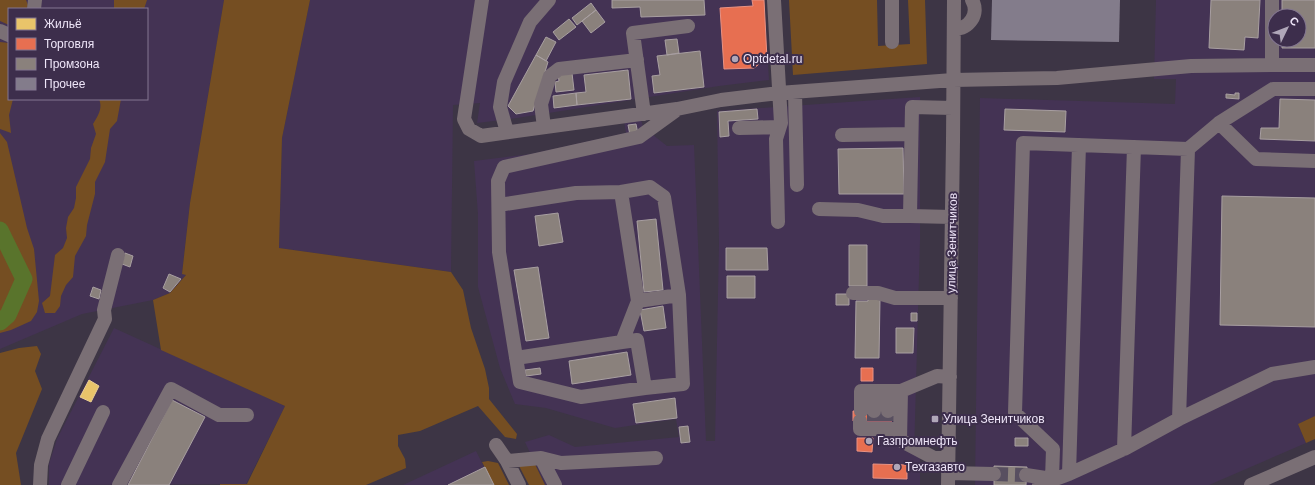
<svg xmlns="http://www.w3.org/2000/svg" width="1315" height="485" font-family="Arial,sans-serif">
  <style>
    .built { fill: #443354; fill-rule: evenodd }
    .green { fill: #754e22 }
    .homes { fill: #e9c46a; stroke: #eace95 }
    .shops { fill: #e76f51; stroke: #e99283 }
    .industry { fill: #8a817c; stroke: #a89fa1 }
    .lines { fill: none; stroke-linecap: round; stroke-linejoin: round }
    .river { stroke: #59742c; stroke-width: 17 }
    .building { fill: #837c8b }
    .minor-tunnel { stroke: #584f60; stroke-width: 14; stroke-dasharray: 14 7; stroke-linecap: butt }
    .minor { stroke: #7a6f75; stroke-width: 14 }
    .poi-dot { fill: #b0a7b9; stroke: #3d2e4c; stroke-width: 1.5 }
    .labels { text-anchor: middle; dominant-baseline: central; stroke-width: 4; stroke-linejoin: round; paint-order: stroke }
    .poi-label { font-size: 12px; fill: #eee5f8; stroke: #3d2e4c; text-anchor: start }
    .street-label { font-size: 12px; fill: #eee5f8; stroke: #3d2e4c }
  </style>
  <rect width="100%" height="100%" fill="#3d3545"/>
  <!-- built -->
  <path class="built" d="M0,0H224L190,203L182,273L186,275L170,293L153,300L82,314L0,349ZM9,9H147V99H9Z
    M310,0H764L769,80L719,86L517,118L477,123L480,103L453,105L451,272L279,248L282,138Z
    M1156,0H1315V416L1298,424L1306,443L1209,485H975L980,98L1175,104L1176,79H1154ZM1275,16H1299V40H1275Z
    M920,97V240L914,455H920V485H545L525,442L549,435L575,447L679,437L676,419L615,428L546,408L515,404L500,368L478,287V214L474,161L531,154L626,133L624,121L641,119L643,127L667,146L694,145L706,441H715L719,244L717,111Z
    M114,328L285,406L246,484L49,485V464L57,439Z
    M476,451L493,485H403Z"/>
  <!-- green -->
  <path class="green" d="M0,0H26L28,5L27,9H9V25L0,21Z
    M114,0H147L144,9H114Z
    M224,0H310L282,138L279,248L451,272L463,290L471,328L485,369L489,388V399L517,434L516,439L505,437L478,406L420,431L398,435V446L405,459L406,468L366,485H220V484H247L285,406L161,350L153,300L170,293L186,275L182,274L190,203Z
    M789,0H877L878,46L910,44L908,0H925L927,64L793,75Z
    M0,42L9,43V99H13L9,115L11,133L0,129Z
    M99,99H121L117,121L110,129L105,162L95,182V194L87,225L86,236L75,256L73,277L66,285L61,296L60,306L55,313H45L42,303L50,296L55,255L63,248L67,238L66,228L68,217L74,208L76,198V187L90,159L91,148L96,134L93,124C98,116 103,108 99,99Z
    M0,133L7,142L27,228L34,249L39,301L37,312L31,321L11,330L0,333Z
    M37,346L41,354L35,371L42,389L16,453L21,485H0V353L19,348Z
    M1315,416V439L1306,443L1298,424Z
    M488,461L498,463L509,485H494L482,462Z
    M534,462L545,485H529L518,464Z"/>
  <!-- homes -->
  <path class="homes" d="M89,380L99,386L91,402L80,397Z"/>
  <!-- shops -->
  <path class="shops" d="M752,0H764L767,59L759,60L758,65L754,68L724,69L720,8L753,6Z
    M861,368H873V381H861Z
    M853,411H893L892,421H853Z
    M857,438H873L872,452L857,451Z
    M873,464L907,465V479L873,478Z"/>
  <!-- industry -->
  <path class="industry" d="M612,0H704L705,15L641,17L640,7L612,8Z
    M1211,0H1260L1258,38L1245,37L1244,50L1209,48Z
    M1282,0H1315V48H1282V40H1299V16H1282Z
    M591,3L596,10L577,25L572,18Z
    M596,10L605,22L591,33L582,21Z
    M569,19L576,27L559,40L553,32Z
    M546,37L556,42L546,61L536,55Z
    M677,39L679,53L667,55L665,40Z
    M700,51L704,87L654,93L652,76L660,75L657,56Z
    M536,55L548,62L533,111L516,114L508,106Z
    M628,70L631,99L577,105L576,93L586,92L584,75Z
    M572,73L574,90L556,92L555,82L559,81L558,74Z
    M576,93L577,105L554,108L553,96Z
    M1235,93H1239V99L1226,98V94L1235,95Z
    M1280,99L1315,100V141L1260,139L1261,128H1279Z
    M757,109L758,119L728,121L729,136L720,137L719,112Z
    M1005,109L1066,111L1065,132L1004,130Z
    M636,124L638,134L630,135L628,125Z
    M903,148L904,194H839L838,149Z
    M1222,196L1315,198V327L1220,325Z
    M558,213L563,242L539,246L535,216Z
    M656,219L663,290L644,292L637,221Z
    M849,245H867V286H849Z
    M726,248H767L768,270H726Z
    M125,253L133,256L130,267L122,264Z
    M538,267L549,338L526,341L514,270Z
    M169,274L181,279L170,292L163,288Z
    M727,276H755V298H727Z
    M93,287L101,290L99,299L90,296Z
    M836,294H849V305H836Z
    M868,299H880L879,358H855L856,301H868Z
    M663,306L666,328L644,331L640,310Z
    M911,313H917V321H911Z
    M896,328H914L913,353H896Z
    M627,352L631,375L572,384L569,361Z
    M540,368L541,374L526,376L525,370Z
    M675,398L677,418L636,423L633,404Z
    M172,400L205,417L169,485H128Z
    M688,426L690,442L681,443L679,427Z
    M1015,438H1028V446H1015Z
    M994,466L1027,467L1026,485H994Z
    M485,467L494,485H448Z"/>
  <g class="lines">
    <!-- river -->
    <path class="river" d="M0,230L24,279L8,315L0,322"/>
  </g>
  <!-- building -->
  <path class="building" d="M992,0H1120L1119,42L991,40Z"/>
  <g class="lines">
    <!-- minor-tunnel -->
    <path class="minor-tunnel" d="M874,411V421
      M888,411V421
      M994,474L1026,475"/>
    <!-- minor -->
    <path class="minor" d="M482,0L464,119L469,129L481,136L677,109L721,100L779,93L953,80L1057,78L1191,66L1272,65V0
      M774,0L781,123L776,139L778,222
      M34,9L35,0
      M954,29C969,29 980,14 972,0
      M0,31L9,35
      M892,42V0
      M1272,65H1315
      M795,92L797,185
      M644,114L633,33L688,26
      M1219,123L1256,159L1315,161
      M544,127L541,104L550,76L559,69L637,60
      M739,128L779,127
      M507,132L500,107L504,82L530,22L549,0
      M842,135L911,134
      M1188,149L1219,123L1273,89H1315
      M621,192L650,187L664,197L679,295L683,384L645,388L581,397L520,382L499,252L498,181L504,167L639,137L675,111
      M499,205L576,193L621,192L638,301L622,342L516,358
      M819,209L858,210L883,216H910
      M952,217L910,216L912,107L953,108
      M853,293H878L895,298H951
      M638,301L679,295
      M622,342L637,340L645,388
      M861,411V391H901
      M874,411V391
      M888,411V391
      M1179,419L1272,374L1315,367
      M860,421V429H900
      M496,445L507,461L519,485
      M1124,449L1134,147
      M541,458L555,485
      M948,458H934L900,440L901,391L937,376L950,377
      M507,461L541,458L561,463L656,458
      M948,473L994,474
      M1069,474L1079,145
      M1026,475L1052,479
      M40,485L41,465L48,439L105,319L104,310L118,255
      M68,485L103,412
      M119,485L171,389L219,415H247
      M948,485L953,141L954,0
      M1039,485L1069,474L1124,449L1179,419L1188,149L1023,143L1015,413L1053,449L1052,479
      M1251,485L1315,457"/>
  </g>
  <!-- markers -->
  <g class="poi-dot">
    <circle cx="735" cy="59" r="4"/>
    <rect x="931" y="415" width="8" height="8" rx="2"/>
    <circle cx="869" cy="441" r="4"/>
    <circle cx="897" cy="467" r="4"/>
  </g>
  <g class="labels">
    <!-- poi labels -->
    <g class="poi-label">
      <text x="743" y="59">Optdetal.ru</text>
      <text x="943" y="419">Улица Зенитчиков</text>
      <text x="877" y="441">Газпромнефть</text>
      <text x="905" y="467">Техгазавто</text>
    </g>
    <!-- street labels -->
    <g class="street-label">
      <text transform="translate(952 243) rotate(-89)">улица Зенитчиков</text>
    </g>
  </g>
  <!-- legend -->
  <rect x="8" y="8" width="140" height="92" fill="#3d2e4c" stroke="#847791"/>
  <rect x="16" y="18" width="20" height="12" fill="#e9c46a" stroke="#847791"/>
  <text x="44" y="28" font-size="12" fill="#eee5f8">Жильё</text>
  <rect x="16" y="38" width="20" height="12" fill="#e76f51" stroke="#847791"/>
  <text x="44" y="48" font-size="12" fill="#eee5f8">Торговля</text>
  <rect x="16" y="58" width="20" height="12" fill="#8a817c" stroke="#847791"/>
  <text x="44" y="68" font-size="12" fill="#eee5f8">Промзона</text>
  <rect x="16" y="78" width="20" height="12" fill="#837c8b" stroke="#847791"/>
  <text x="44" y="88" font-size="12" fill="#eee5f8">Прочее</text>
  <!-- north arrow -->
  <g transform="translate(1287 28) rotate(47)"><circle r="19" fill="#3d2e4c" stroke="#847791"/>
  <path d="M0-3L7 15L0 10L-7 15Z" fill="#b0a7b9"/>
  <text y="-6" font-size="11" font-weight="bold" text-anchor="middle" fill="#eee5f8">С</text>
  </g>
</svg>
